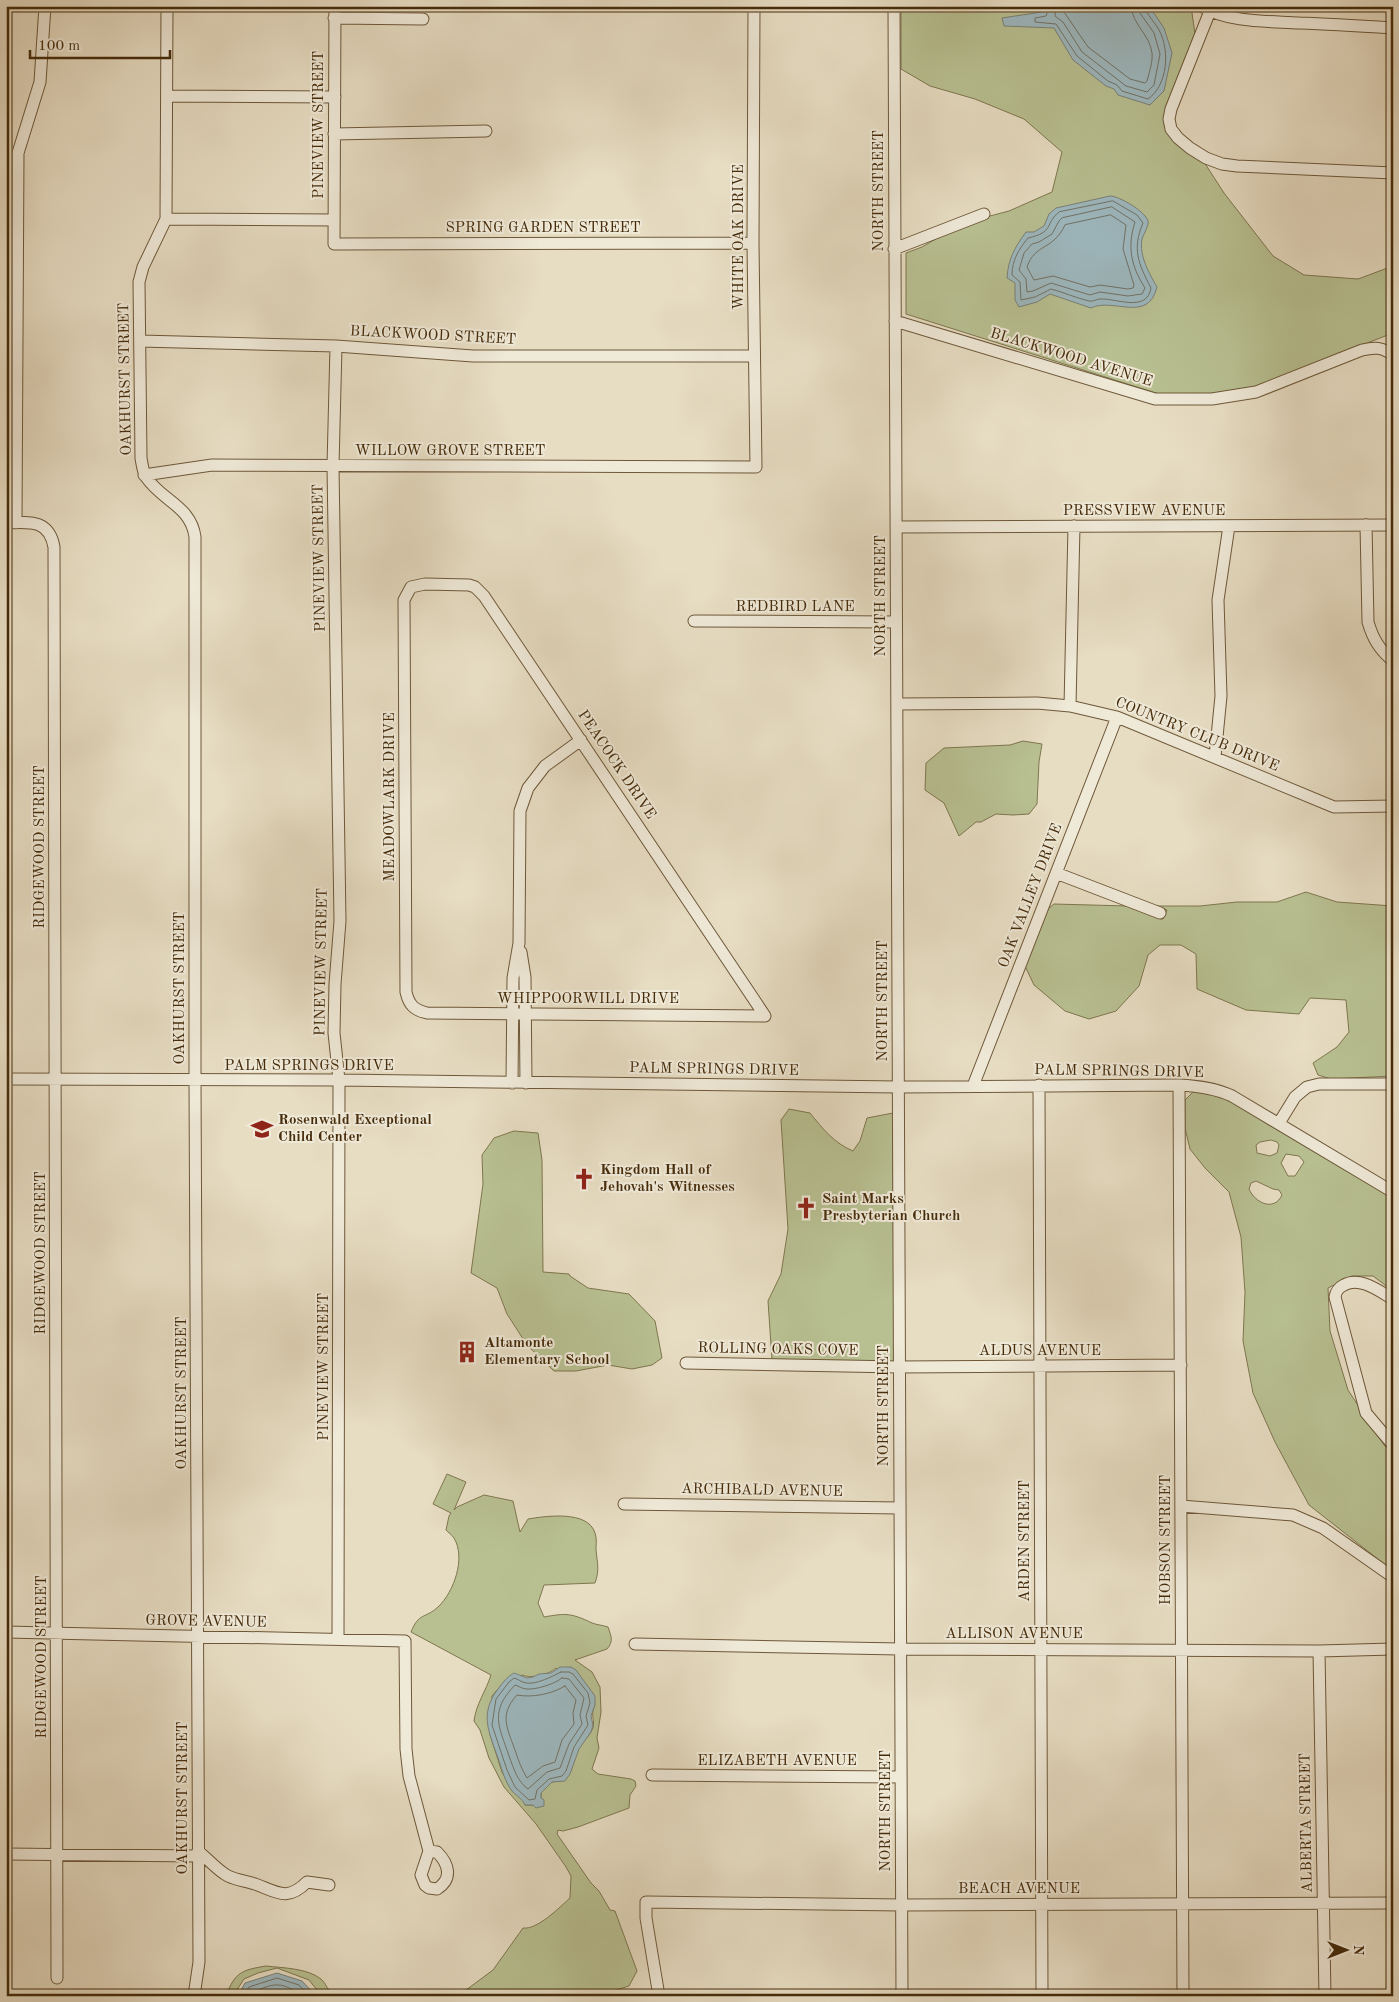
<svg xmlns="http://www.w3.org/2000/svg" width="1399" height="2002" font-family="'Old Standard TT',serif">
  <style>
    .green { fill: #b8c092; stroke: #7f764e; fill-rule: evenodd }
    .water { fill: #9db8bf; stroke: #7a8077 }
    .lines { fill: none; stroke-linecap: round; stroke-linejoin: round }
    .shore { stroke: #727265; stroke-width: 1 }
    .minor-casing { stroke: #6e5839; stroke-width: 13 }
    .minor { stroke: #efe9d8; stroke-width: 11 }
    .labels { text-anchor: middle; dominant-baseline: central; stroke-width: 4; stroke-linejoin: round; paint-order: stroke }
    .street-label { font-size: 15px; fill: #462c0b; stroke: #efe9d8 }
    .poi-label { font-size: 15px; font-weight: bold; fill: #462c0b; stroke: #efe9d8; text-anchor: start }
  </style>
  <rect width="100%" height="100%" fill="#e7ddc3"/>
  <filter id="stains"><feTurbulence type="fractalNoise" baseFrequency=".004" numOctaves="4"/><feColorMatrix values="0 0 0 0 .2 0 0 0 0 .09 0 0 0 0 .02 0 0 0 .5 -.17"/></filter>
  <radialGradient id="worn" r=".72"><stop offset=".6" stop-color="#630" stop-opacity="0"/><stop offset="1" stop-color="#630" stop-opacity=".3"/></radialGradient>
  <!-- green -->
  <path class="green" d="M901,6H1191L1195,34L1164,120L1204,162L1224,193L1273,256L1304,275L1358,279L1393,266V333L1254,387L1213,394H1159L906,314V253L922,247L941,236L990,216L1009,211L1052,192L1062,152L1024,119L975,99L930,86L901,69Z
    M1023,741L1042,744L1039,762L1037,804L1029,814L1013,815L996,814L981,822H976L959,836L944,803L925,790L926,763L944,748L1010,745Z
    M1306,892L1337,902L1393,906V1076L1331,1079L1318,1075L1313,1063L1337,1047L1349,1032L1346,1000L1310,998L1299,1014L1246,1010L1197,989L1196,954L1181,945H1160L1148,955L1139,986L1116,1011L1089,1019L1065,1011L1034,985L1025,966L1048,909L1054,904L1128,906L1163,919L1167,910L1156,906H1200L1237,902H1277Z
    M1194,1091L1219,1095L1230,1101L1393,1198V1291L1373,1276H1352L1328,1288L1330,1331L1348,1390L1384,1445L1393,1454V1571L1309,1505L1275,1442L1253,1393L1243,1341L1245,1292L1241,1237L1229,1192L1205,1168L1190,1149L1185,1128V1100ZM1271,1140L1277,1142L1279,1145L1277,1153L1270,1156L1257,1153L1256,1145L1260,1142ZM1286,1154L1299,1156L1304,1162L1295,1176H1288L1281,1163ZM1256,1181L1273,1189L1279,1190L1282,1195C1274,1212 1255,1203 1249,1189L1251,1183Z
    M789,1109L810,1113C823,1129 834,1143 853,1151L860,1141L867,1118L893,1113L894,1362L772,1360L768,1301L781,1274L788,1229L781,1120Z
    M514,1131L538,1133L542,1160L543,1272L569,1274L570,1276L588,1288L629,1294L655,1321L662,1358L652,1365L632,1369L608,1365L576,1371H554L527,1345L507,1314L497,1288L471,1273L483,1184L482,1155L494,1138Z
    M447,1474L466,1482L454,1510L457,1507L484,1495L513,1501L520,1532L528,1519C546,1516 588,1510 595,1533C597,1538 596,1544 596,1549C597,1563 600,1569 595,1583L544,1585L538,1603L544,1617C566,1613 571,1613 592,1623C597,1625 602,1625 608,1627C611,1636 614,1641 607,1649L575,1660L592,1672L600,1687L601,1712L597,1738L599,1748L592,1769L598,1774L631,1779L635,1781L636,1786L630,1795L629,1808L578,1827L563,1831L558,1830L557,1834L591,1883L599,1891L610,1910L615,1911L637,1971L629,1986L597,1996H458L493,1970L523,1928C537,1930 559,1908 570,1898L571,1876L566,1867L536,1824L504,1787L489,1758L480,1730L474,1721C476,1704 486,1691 491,1675L411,1632C419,1612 425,1619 438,1607C454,1592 466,1558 454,1538C452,1535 448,1532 446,1530L449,1516L451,1513L433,1504ZM556,1668L595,1705C590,1715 595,1719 593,1728C590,1736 583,1741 579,1748C573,1759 573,1771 565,1780L552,1782L541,1793V1798L533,1805H525L523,1799L512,1790L502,1772L490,1735L492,1696L497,1690L522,1675C530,1679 549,1675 556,1668Z
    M266,1966C283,1968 307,1968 321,1979C326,1983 328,1991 333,1996H322L309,1980L277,1968L258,1973L244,1979L233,1996H226C235,1972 242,1970 266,1966Z"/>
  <!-- water -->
  <path class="water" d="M1046,6H1149L1164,28L1172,53L1164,91L1150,105L1118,95L1114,89L1106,86L1073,60L1054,28L1004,26L1002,18L1042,12Z
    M1110,196C1119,196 1145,211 1148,221C1149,226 1144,233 1142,239C1139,256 1149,273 1157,287C1148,324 1113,297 1091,308L1050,294L1037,302L1019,307L1015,300V283L1007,278C1008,259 1015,247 1026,232H1034L1044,226L1049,214L1056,208Z
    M560,1667H571L576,1670L595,1696V1705L591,1716L593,1725L591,1732L579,1749L570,1774L565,1781L552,1782L541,1793V1798L544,1800V1806L536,1808L533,1805H525C522,1798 516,1796 512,1791C505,1782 502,1769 498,1758C489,1732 479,1714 498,1689C503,1682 507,1677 514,1673L527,1678L533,1677L539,1674L551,1673Z
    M277,1973L302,1981L316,1996H238L245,1983Z"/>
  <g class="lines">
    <!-- shore -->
    <path class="shore" d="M1050,6L1046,16L1035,18V22L1056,24L1077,56L1108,81L1117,85L1122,91L1148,99C1168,85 1170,50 1159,30C1155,22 1146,15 1145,6
      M1056,6L1055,16L1063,22L1082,52L1126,86L1147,92L1154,85L1160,54L1154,33L1140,13L1139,6
      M1064,6V12L1088,47L1130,79L1145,83L1147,81C1149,73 1153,62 1152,53C1150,35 1132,24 1131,6
      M1113,201L1137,215L1143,223C1132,249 1138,263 1151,288C1147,313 1116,298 1100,299C1096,299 1093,302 1089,301C1076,298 1063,292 1051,289L1035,297L1021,300L1020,282L1012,275C1012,260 1019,249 1028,238C1055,232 1044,224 1059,212Z
      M1112,207L1135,222C1127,247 1131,266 1145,288L1142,294L1128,296L1100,292L1090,295L1051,283L1033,291L1027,292L1026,279L1019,270L1024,253L1032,244L1039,242L1052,234L1059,221L1062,218Z
      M1111,215L1126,225L1123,249L1134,285L1133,288L1128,289L1100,285L1090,287L1053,276L1034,280L1027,267C1035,243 1053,251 1065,225Z
      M561,1672H569L573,1674L588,1693L590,1703L586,1716L588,1725L574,1747L566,1771L562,1776L549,1779L537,1790L535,1799L529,1800L515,1787L507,1770L492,1725L496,1699L509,1682L514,1678C518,1679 521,1682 526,1683C536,1685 553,1676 561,1672Z
      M562,1678L569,1679L584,1698L580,1715L582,1724L569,1744L560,1768L547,1772L528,1789C517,1781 514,1769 509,1756C499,1726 489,1712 515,1685C519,1686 522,1689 527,1689C535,1690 555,1684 562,1678Z
      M565,1686L576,1700L573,1713L574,1724L562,1740L555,1762L543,1766L527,1778C522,1770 519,1762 516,1753C508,1729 498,1716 517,1695C532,1698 552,1694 565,1686Z
      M244,1996L249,1987L277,1978L299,1985L309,1996
      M251,1996C255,1990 271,1984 278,1985C285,1985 295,1990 300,1996"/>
    <!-- minor casing -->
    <g class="minor-casing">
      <path id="minor" d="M167,6L166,219L143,267L139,282L141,458C142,464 143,472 146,477C162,501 191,506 195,537V1080L199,1962L194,1996
        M335,6L334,244L753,243
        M894,6L902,1996
        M1201,6C1229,23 1268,21 1300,23C1331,24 1362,26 1393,28
        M1210,11L1171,109L1169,119L1171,129L1178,138L1190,148L1206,158L1222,164L1237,166L1393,173
        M334,18L423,19
        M167,96L335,97
        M334,134L486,131
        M166,219L334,220
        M894,249L984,214
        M895,321L1155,399H1212L1256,392L1362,350C1375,347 1382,347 1393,355
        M140,341L336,346L473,356H754
        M336,346L333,466L340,921L335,984L334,1033L339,1080L338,1639
        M144,475L212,465L756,467L753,243L754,6
        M6,523C29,522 49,519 54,547L57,1978
        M16,523L18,153L40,82L45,6
        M1366,525L1368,622C1373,639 1379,649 1393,661
        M896,527L1393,525
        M425,584L469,585L475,587L484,596L765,1016L427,1013C414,1010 409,1005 406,992L404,600L411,587Z
        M694,621L896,622
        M897,704L1037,703L1070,706L1117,717L1334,807L1393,806
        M1070,706L1074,526
        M1215,757L1221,696L1218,600L1229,526
        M1056,873L1160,913
        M521,952L525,977L526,1083
        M6,1079L339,1080L898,1087L1179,1085C1198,1086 1215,1088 1232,1096L1393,1192
        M512,1083L513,978L519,943L520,811L528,788L545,766L581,740
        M1039,1085L1042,1996
        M1179,1085L1183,1996
        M973,1086L1117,717
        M1279,1123L1295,1097L1307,1087L1319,1084H1393
        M1393,1299C1379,1291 1360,1276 1344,1285C1338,1288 1336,1291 1335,1297L1366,1413L1393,1445
        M686,1363L899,1367L1181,1365
        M624,1504L899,1508
        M1181,1506L1293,1515L1323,1528L1393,1577
        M6,1632L405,1641L406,1749L409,1776L429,1851L421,1875L425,1885L429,1888L437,1889C453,1879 449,1864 437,1852L429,1851
        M635,1644L900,1649L1319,1651L1393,1649
        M1319,1651L1325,1996
        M652,1775L901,1777
        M198,1851C208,1859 218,1871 228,1876C236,1880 246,1881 255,1884C277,1892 287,1902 307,1882L329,1885
        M6,1854L198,1856
        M659,1996L646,1918V1902L902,1905L1393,1903"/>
    </g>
    <!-- minor -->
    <use href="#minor" class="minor"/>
  </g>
  <!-- icons -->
  <defs>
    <g id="school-bare" transform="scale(1.725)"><path d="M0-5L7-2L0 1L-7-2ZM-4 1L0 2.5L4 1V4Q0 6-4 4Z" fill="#8f2418" stroke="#efe9d8" stroke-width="2.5" paint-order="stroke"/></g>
    <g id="church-bare" transform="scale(1.725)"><path d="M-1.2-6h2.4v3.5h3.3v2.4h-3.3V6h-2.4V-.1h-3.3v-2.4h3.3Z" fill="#8f2418" stroke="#efe9d8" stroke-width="2.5" paint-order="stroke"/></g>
    <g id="building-bare" transform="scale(1.725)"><path d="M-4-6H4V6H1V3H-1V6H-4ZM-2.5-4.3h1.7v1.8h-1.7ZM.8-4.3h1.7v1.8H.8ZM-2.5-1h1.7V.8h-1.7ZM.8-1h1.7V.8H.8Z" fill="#8f2418" stroke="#efe9d8" stroke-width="2.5" paint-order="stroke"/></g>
  </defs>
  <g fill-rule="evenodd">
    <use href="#school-bare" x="262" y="1129"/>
    <use href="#church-bare" x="584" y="1179"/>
    <use href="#church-bare" x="806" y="1208"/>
    <use href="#building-bare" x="467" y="1352"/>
  </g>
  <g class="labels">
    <!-- street labels -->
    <g class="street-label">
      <text transform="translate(319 125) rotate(-90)">PINEVIEW STREET</text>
      <text transform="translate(879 191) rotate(-90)">NORTH STREET</text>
      <text x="543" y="228">SPRING GARDEN STREET</text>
      <text transform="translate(739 237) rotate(-90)">WHITE OAK DRIVE</text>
      <text transform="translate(433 336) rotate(3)">BLACKWOOD STREET</text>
      <text transform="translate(1071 358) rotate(17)">BLACKWOOD AVENUE</text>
      <text transform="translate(126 379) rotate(-91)">OAKHURST STREET</text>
      <text x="450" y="451">WILLOW GROVE STREET</text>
      <text x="1144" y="511">PRESSVIEW AVENUE</text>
      <text transform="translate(320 558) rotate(-91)">PINEVIEW STREET</text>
      <text transform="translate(881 596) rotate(-90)">NORTH STREET</text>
      <text x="795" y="607">REDBIRD LANE</text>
      <text transform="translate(1197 735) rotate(22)">COUNTRY CLUB DRIVE</text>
      <text transform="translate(616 765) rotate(56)">PEACOCK DRIVE</text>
      <text transform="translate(390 797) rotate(-90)">MEADOWLARK DRIVE</text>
      <text transform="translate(40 847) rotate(-90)">RIDGEWOOD STREET</text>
      <text transform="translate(1031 896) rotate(-69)">OAK VALLEY DRIVE</text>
      <text transform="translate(322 962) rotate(-89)">PINEVIEW STREET</text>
      <text transform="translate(180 988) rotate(-90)">OAKHURST STREET</text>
      <text x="588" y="999">WHIPPOORWILL DRIVE</text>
      <text transform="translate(883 1001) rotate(-90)">NORTH STREET</text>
      <text x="309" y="1066">PALM SPRINGS DRIVE</text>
      <text transform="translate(714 1070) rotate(1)">PALM SPRINGS DRIVE</text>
      <text transform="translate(1119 1072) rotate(1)">PALM SPRINGS DRIVE</text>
      <text transform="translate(41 1253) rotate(-90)">RIDGEWOOD STREET</text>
      <text transform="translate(778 1350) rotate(1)">ROLLING OAKS COVE</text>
      <text x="1040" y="1351">ALDUS AVENUE</text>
      <text transform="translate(324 1367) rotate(-90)">PINEVIEW STREET</text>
      <text transform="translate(182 1393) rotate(-90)">OAKHURST STREET</text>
      <text transform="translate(884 1406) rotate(-90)">NORTH STREET</text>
      <text transform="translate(762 1491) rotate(1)">ARCHIBALD AVENUE</text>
      <text transform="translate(1166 1540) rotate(-90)">HOBSON STREET</text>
      <text transform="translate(1025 1541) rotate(-90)">ARDEN STREET</text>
      <text transform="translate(206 1622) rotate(1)">GROVE AVENUE</text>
      <text x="1014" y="1634">ALLISON AVENUE</text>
      <text transform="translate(42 1657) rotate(-90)">RIDGEWOOD STREET</text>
      <text x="777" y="1761">ELIZABETH AVENUE</text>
      <text transform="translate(183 1798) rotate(-90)">OAKHURST STREET</text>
      <text transform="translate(886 1811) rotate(-90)">NORTH STREET</text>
      <text transform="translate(1307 1823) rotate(-91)">ALBERTA STREET</text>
      <text x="1019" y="1889">BEACH AVENUE</text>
    </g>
    <!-- poi labels -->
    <g class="poi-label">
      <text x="278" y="1120">Rosenwald Exceptional<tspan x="278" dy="17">Child Center</tspan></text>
      <text x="600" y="1170">Kingdom Hall of<tspan x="600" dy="17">Jehovah's Witnesses</tspan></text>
      <text x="822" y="1199">Saint Marks<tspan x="822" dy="17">Presbyterian Church</tspan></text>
      <text x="484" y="1343">Altamonte<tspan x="484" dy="17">Elementary School</tspan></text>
    </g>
  </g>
  <!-- margin -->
  <rect width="1399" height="2002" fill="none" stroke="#e7ddc3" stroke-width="25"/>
  <rect x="8" y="8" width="1384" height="1987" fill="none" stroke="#462c0b" stroke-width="2.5"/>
  <rect x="12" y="12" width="1374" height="1977" fill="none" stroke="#462c0b"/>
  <!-- north arrow -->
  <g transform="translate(1346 1950) rotate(90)" stroke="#efe9d8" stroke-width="4" paint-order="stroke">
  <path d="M0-4L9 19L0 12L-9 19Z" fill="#462c0b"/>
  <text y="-8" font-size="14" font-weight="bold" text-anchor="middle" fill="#462c0b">N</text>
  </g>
  <!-- scale -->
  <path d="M30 50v8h140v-8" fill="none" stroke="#462c0b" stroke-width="2.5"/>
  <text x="38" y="50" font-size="15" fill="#462c0b" stroke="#efe9d8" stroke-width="4" paint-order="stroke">100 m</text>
  <rect width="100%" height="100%" filter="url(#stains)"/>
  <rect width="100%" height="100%" fill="url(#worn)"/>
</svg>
